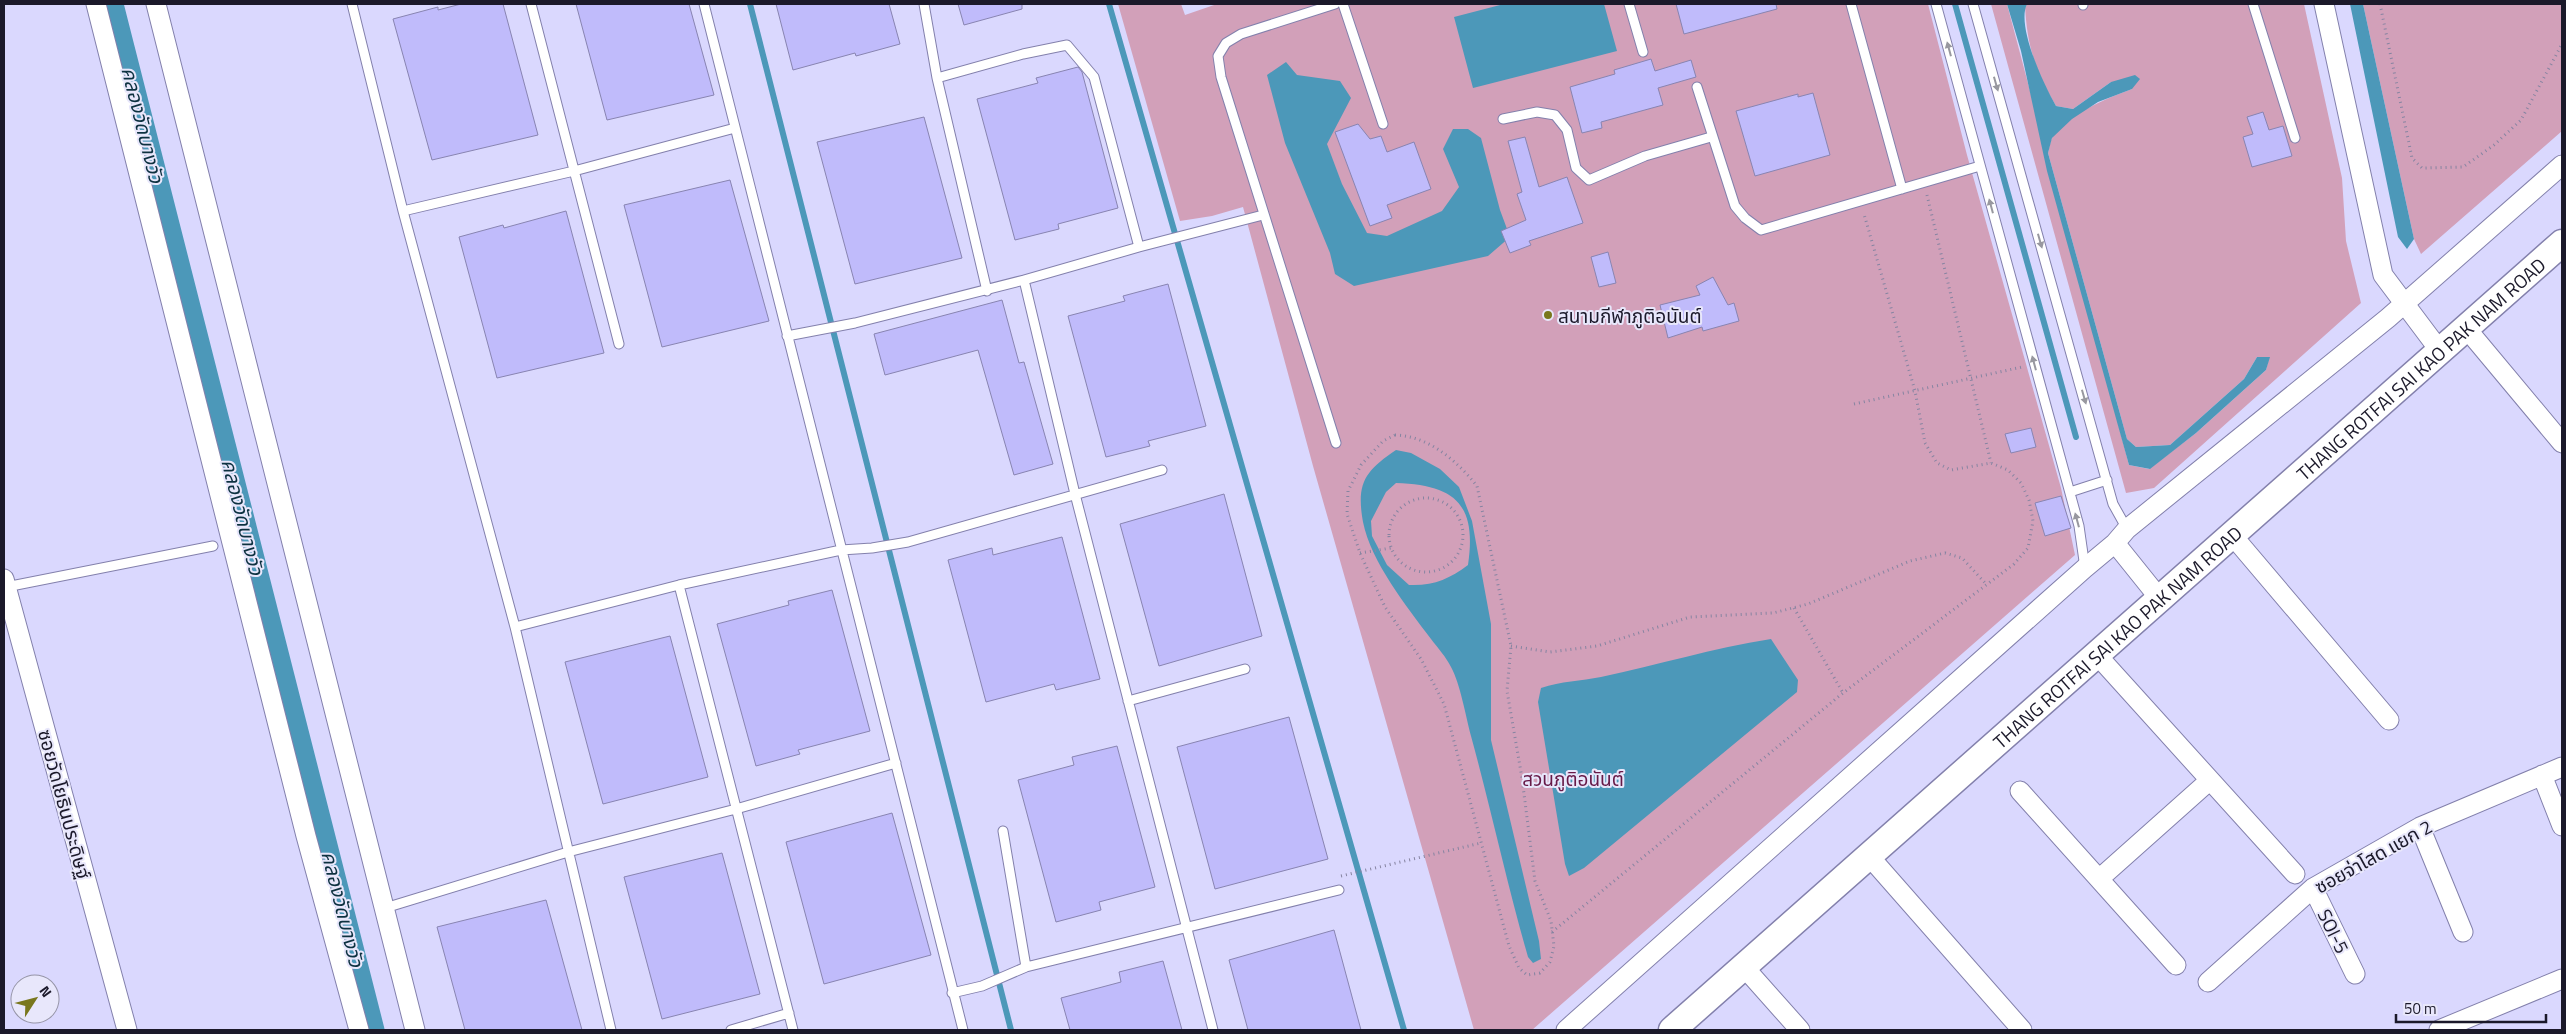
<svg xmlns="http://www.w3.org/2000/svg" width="2566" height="1034" font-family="'Titillium Web','Noto Sans Thai',sans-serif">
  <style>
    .green { fill: #d2a0b9 }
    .water { fill: #4c98b9; fill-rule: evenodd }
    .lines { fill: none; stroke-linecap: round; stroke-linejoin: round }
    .stream { stroke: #4c98b9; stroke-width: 6 }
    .canal { stroke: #4c98b9; stroke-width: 21 }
    .building { fill: #c0bbfb; stroke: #8884b1 }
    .lane-casing { stroke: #8380ac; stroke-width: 11 }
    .street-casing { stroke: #8380ac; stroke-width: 21 }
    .secondary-casing { stroke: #8380ac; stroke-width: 29 }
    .path { stroke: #8684a1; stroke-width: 3; stroke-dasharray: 1 4; stroke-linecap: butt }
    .lane { stroke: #fff; stroke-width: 9 }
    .street { stroke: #fff; stroke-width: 19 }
    .secondary { stroke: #fff; stroke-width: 26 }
    .oneway { fill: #98989f }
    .poi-dot { fill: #79771d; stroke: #e8e7fb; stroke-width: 2 }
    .labels { text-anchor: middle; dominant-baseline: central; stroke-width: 4; stroke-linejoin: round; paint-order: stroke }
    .poi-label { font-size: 19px; fill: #1b192a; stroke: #e8e7fb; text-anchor: start }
    .street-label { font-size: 19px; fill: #1b192a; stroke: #e8e7fb }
    .park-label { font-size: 19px; fill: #671a48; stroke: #e8e7fb }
    .water-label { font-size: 20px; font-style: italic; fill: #0d3140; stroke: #e8e7fb }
  </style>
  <rect width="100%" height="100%" fill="#dad8fe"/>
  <!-- green -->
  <path class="green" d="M1118,4H1181L1185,15L1217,4H1928L1967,155L2061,488L2075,555L1532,1030H1474L1313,466L1243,207L1212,216L1180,221Z
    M1991,4H2007L2129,465L2149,469L2196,433L2266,370L2269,358L2257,357L2244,379L2170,445L2136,447L2127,439L2048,153C2049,149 2050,142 2052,138C2066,114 2108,98 2132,89L2111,82L2073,109L2056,106C2035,70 2027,46 2025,5L2304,4L2342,178L2346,241L2361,303L2154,488L2126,493Z
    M2363,4H2562V131L2421,254L2414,239Z"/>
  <!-- water -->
  <path class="water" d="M1504,4H1604L1617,51L1473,88L1454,17Z
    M2007,4H2027C2016,26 2044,85 2056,106L2073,109L2111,82L2135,75L2140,79L2132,89L2098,102L2072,119L2052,138L2048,153L2127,439L2136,447L2170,445L2244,379L2257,357H2270L2266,370L2196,433L2150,469L2129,465L2047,171L2021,51Z
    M2350,4H2363L2414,239L2407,249L2398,237Z
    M1286,62L1297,75L1340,81L1351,98L1327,144L1342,184L1367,233L1387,236L1442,211L1459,187L1443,149L1453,129H1468L1481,138L1500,210L1510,237L1488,256L1354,286L1335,274L1330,253L1285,143L1267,75Z
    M1396,450L1411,453L1440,469L1459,487L1472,521L1491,624V740L1539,941L1541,959L1533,963L1528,957C1507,884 1491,809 1471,736C1466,717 1460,683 1451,667C1446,657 1438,648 1431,639C1407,607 1371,562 1363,522C1356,483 1365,471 1396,450ZM1396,483C1455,485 1477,504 1468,565C1449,579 1434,586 1409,585L1387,565L1372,536L1371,521L1386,492Z
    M1771,639L1798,680L1797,692L1584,868L1569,876L1565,864L1538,702L1541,688C1561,681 1581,681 1601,677C1658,665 1713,648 1771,639Z"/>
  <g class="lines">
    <!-- stream -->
    <path class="stream" d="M750,4L1011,1030
      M1109,4L1404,1030
      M1955,4L2076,437"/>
    <!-- canal -->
    <path class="canal" d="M113,4L374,1030"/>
  </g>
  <!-- building -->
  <path class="building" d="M461,4H503L538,135L432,160L393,19L438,7V10Z
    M576,4H689L714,95L607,120Z
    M776,4H889L900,44L856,56L855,53L793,70Z
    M958,4H1022V9L964,25Z
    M1676,4H1776L1777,9L1684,34Z
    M1651,59L1655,71L1691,60L1696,77L1658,88L1663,105L1601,122L1602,128L1582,133L1570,87L1615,74L1614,70Z
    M1078,67L1082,72L1118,208L1058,224L1059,229L1015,240L977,99L1038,83L1036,78Z
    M1813,93L1830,155L1755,176L1736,111L1798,94V97Z
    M2263,112L2269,130L2283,126L2292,156L2252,167L2243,137L2253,134L2247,117Z
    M924,117L962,258L855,284L817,142Z
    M1358,124L1370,139L1381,136L1387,152L1414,142L1431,189L1387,205L1392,218L1370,226L1335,132Z
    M1525,137L1539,187L1567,177L1583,223L1529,241L1531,245L1510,253L1501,231L1526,220L1517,194L1522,192L1508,141Z
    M730,180L769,321L662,347L624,205Z
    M566,211L604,353L497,378L459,237L503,225L504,228Z
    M1608,252L1616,283L1599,287L1591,257Z
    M1713,277L1728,305L1734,303L1739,321L1703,331L1702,327L1668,338L1660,305L1700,295L1696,286Z
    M1168,284L1206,426L1148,441L1150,446L1106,457L1068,316L1125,301L1123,296Z
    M1002,300L1019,363L1024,362L1053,464L1014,475L978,350L885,375L874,334Z
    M2031,428L2036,447L2011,453L2005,434Z
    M1224,494L1262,636L1159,666L1120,524Z
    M2061,496L2071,528L2045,536L2035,503Z
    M1062,537L1100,679L1056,690L1054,684L986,702L948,560L992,548L993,555Z
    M832,590L870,731L798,750L800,754L756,766L717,624L789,605L788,601Z
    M670,636L708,777L603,804L565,662Z
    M1289,717L1328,859L1215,889L1177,747Z
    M1117,746L1155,887L1099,902L1101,910L1056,922L1018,780L1074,765L1072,757Z
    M892,813L931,955L824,984L786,842Z
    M722,853L760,994L662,1019L624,877Z
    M546,900L582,1030H465L437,927Z
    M1334,930L1361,1030H1248L1229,960Z
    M1163,961L1182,1030H1070L1061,998L1121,982L1119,972Z"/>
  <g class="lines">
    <!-- lane casing -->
    <g class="lane-casing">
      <path id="lane" d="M352,4L403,211L515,627L611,1030
        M531,4L619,344
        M704,4L963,1030
        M924,4L937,78L987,291
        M1335,4L1241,34L1226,43L1218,56L1221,77L1336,443
        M1343,4L1383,124
        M1629,4L1643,52
        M1851,4L1902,189
        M1936,4L2079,526L2085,568
        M1973,4L2113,504L2127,529
        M2083,4V5
        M2253,4L2295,138
        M937,78L1023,54L1067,45L1094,77L1139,247L1024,280
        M1697,87L1735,206L1745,218L1761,230L1980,166
        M1503,119L1537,112L1555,115L1567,130L1576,168L1589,180L1645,156L1711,137
        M403,211L574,171L735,128
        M1139,247L1263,215
        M787,336L855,323L1024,280L1075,494L1213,1030
        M2070,492L2107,480
        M679,585L793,1030
        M6,587L213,546
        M515,627L679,585L841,550L872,548L908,542L1162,470
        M1128,701L1245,669
        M1003,831L1026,967
        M385,908L568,852L736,809L896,763
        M952,993L982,986L1026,967L1339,890
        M731,1030L789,1013"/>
    </g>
    <!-- street casing -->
    <g class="street-casing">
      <path id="street" d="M96,4L306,836L359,1030
        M156,4L415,1030
        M2324,4L2383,275L2440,351
        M2466,328L2562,443
        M2232,535L2389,720
        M2115,543L2160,599
        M4,579L127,1030
        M2097,655L2295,874
        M2542,775L2562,826
        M2020,791L2176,965
        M2420,827L2463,932
        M1869,856L2022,1030
        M2099,879L2209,781
        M2313,888L2355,974
        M1744,967L1800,1030
        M2208,982L2313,888L2420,827L2562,767
        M1566,1030L2085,568L2115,543L2127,529L2388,318L2562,165
        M2439,1030L2562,979"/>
    </g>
    <!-- secondary casing -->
    <g class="secondary-casing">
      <g id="secondary">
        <path id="s1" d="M1672,1030L2562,243"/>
      </g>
    </g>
    <!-- path -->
    <path class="path" d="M2380,4L2412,158L2422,168L2463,167L2494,145L2521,120L2562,44
      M1927,195L1991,463
      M1854,404L2022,367
      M1395,435C1429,436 1457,461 1477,486L1511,646L1507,691L1522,778L1535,881L1551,921L1554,946L1550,962L1540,973L1527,975L1519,968L1509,946L1444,704L1421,659L1385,607L1360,553L1347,514L1348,491L1361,465L1383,441Z
      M1389 535a37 37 0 1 1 74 0a37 37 0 1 1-74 0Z
      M1360,553L1391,548
      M1794,608L1843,693
      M1511,646L1550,652L1597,646L1690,617L1773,613L1808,604L1910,561L1945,553L1962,558L1987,585
      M1341,876L1481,843
      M1552,932L1843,693L2014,564L2028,548L2033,521L2029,500L2021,483L2008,470L1991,463L1951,470L1937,463L1925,443L1915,391L1864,214"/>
    <!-- lane -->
    <use href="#lane" class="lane"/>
    <!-- street -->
    <use href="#street" class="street"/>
    <!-- secondary -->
    <use href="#secondary" class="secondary"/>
  </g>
  <!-- one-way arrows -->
  <defs><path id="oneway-solid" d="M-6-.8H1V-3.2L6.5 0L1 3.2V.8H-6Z" transform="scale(1.25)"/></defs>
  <g class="oneway">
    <use href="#oneway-solid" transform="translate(1949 49) rotate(-105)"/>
    <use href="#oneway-solid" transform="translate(1996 84) rotate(74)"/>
    <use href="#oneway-solid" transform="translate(1991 206) rotate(-105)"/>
    <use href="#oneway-solid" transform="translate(2040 241) rotate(74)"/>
    <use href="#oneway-solid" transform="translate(2034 363) rotate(-105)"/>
    <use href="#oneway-solid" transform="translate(2084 397) rotate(74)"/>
    <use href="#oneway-solid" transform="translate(2077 520) rotate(-105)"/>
  </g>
  <!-- markers -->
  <circle class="poi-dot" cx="1548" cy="315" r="5"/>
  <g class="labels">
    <!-- poi labels -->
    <g class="poi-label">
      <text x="1558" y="315">สนามกีฬาภูติอนันต์</text>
    </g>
    <!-- street labels -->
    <g class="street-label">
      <text stroke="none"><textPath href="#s1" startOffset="999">THANG ROTFAI SAI KAO PAK NAM ROAD</textPath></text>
      <text stroke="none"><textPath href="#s1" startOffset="594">THANG ROTFAI SAI KAO PAK NAM ROAD</textPath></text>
      <text transform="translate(65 804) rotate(75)">ซอยวัดโยธินประดิษฐ์</text>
      <text transform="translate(2373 856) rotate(-29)">ซอยจ่าโสด แยก 2</text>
      <text transform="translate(2334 931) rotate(64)">SOI-5</text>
    </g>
    <!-- park labels -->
    <g class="park-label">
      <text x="1573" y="778">สวนภูติอนันต์</text>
    </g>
    <!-- water labels -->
    <g class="water-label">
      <text transform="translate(143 125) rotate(76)">คลองวัดบางวัว</text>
      <text transform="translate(243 517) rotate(76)">คลองวัดบางวัว</text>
      <text transform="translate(343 909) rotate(76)">คลองวัดบางวัว</text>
    </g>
  </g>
  <!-- border -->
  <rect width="2566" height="1034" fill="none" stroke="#1b192a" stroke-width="10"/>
  <!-- north arrow -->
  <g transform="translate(35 999) rotate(54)"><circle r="24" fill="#e8e7fb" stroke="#9695a7"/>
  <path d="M0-4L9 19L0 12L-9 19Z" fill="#79771d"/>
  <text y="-8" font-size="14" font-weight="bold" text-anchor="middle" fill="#1b192a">N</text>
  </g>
  <!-- scale -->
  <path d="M2396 1014v8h150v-8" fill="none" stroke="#1b192a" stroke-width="2.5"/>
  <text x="2404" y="1014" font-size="15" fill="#1b192a" stroke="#e8e7fb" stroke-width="4" paint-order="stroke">50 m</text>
</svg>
